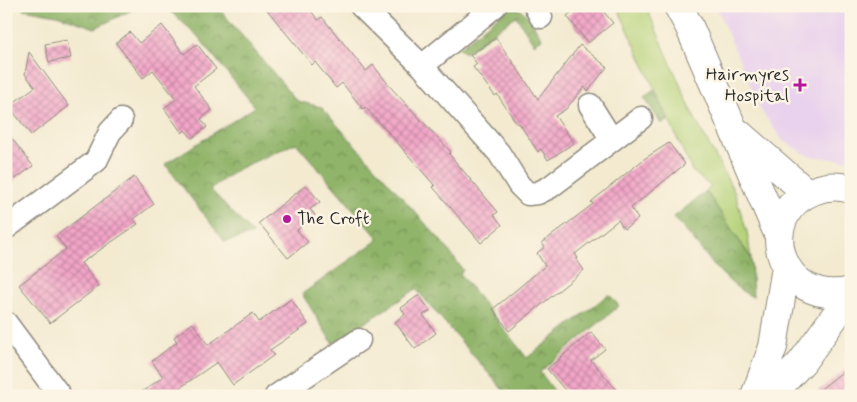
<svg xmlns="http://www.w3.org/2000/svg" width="857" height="402" font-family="Mynerve,sans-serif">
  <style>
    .built { fill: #e9d2ed }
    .grass { fill: #b5d279; stroke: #707e52 }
    .forest { fill: url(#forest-crowns); stroke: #5e704a }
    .building { fill: url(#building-cross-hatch) }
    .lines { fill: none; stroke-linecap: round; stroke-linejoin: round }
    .street-casing { stroke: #8f8a7e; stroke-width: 25 }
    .secondary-casing { stroke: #8f8a7e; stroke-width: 30 }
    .street { stroke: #fff; stroke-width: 22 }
    .secondary { stroke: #fff; stroke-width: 28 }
    .poi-dot { fill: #b5179e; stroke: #fcf5e5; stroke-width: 2 }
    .labels { text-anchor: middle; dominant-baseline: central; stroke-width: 5; stroke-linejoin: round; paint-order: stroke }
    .poi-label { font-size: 18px; fill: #2b2b2b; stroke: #fcf5e5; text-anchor: end }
  </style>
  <defs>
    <pattern id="forest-crowns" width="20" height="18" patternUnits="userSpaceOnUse" patternTransform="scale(1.25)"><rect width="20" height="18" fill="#90b469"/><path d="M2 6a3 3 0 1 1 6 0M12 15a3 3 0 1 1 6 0" fill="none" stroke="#769357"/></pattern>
    <pattern id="building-cross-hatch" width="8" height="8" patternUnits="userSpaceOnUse" patternTransform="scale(1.25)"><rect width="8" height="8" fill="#f2a5c7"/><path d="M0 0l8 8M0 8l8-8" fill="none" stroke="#c487a2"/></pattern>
  </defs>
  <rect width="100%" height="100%" fill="#fcf5e5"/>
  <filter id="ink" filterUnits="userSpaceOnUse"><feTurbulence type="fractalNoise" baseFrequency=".02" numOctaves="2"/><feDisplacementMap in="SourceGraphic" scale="10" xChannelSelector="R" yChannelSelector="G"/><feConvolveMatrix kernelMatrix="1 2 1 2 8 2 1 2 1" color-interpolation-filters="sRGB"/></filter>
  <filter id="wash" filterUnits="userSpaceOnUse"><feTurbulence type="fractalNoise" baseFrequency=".0096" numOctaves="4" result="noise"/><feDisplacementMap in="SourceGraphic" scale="20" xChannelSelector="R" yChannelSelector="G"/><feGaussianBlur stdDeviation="1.12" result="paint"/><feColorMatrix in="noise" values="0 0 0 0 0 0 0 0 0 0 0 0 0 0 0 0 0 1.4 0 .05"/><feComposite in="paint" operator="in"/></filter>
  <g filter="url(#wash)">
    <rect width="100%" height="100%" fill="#f3ead0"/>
    <!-- built -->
    <path class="built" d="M716,6H851V159L843,160L809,156L783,141L762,112Z"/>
    <!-- grass -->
    <path class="grass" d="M617,6H645L649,13L694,117L734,191L747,232L751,258L706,191L711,187L692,171Z"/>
    <!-- forest -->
    <path class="forest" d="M21,6H140L95,28L57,15L24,9Z
      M164,6H217L297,101L321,107L442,242L463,270L460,274L527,358L609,294L619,306L540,372L558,396H508L416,289L333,344L302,294L379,239L296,143L238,169L210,189L253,234L225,242L165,164L255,107L195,33Z
      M509,7C528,8 533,25 542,39L534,44L516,16L465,53L459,48Z
      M654,90L668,121L661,124L644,97Z
      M706,191L751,258L753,297C719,281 700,243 673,218Z"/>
    <g id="blocks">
      <!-- building -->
      <path class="building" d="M264,6H307L318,20L322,17L366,71L373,65L393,90L451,152L449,154L498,212L494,215L502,225L481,243L433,187L435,186L388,132L365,107L363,109L342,83L336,88L315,62L312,65Z
        M579,6H599L613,23L588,43L567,16Z
        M162,25L184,54L197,44L216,69L194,86L212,110L201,119L207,127L192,138L185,130L182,133L164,108L176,99L153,70L143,78L116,43L130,32L139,43Z
        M496,38L538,99L580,45L607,67L588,91L584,87L566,109L555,116L574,143L548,160L541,149L538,152L519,123L517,124L497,94L495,96L473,67L477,64L470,55Z
        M67,40L71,58L49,62L45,44Z
        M29,52L69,106L31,135L9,106L35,87L25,74Z
        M6,131L33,166L6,186Z
        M669,143L685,164L631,208L638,219L624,229L618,220L575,254L578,258L576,259L584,270L509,331L493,309L545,266L537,253L545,247L542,243L593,204L591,202L644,159Z
        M134,177L154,204L134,219L138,224L81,263L99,286L50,323L19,285L66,249L56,236Z
        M306,185L320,202L310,209L315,215L297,230L308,242L288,258L259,223Z
        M419,295L430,311L423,315L436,333L415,349L395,322L405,314L401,308Z
        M291,299L308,324L270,350L274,355L233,385L217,362L168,396H136L163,377L152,361L177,342L174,337L193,323L208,345L253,313L259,322Z
        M591,332L605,349L591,360L622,396H570L547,369Z
        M851,365V396H812Z"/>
    </g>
  </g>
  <g filter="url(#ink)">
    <use href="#blocks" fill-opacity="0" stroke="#8f8a7e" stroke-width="1"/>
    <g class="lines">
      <!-- street casing -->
      <g class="street-casing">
        <path id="street" d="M361,6L422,66L499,153L519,185L528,194L538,193L550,187L641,118
          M535,6L541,17
          M422,66L495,6
          M590,105L612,140
          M6,228L96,161L110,132L121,120
          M6,323L60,396
          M276,396L359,340"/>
      </g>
      <!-- secondary casing -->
      <g class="secondary-casing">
        <path id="secondary" d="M678,6L689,26L779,236
          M738,133L807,193
          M851,189C838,185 825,186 813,191C752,215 779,309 851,291
          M755,396L773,347L786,267
          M770,396L802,362L851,294"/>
      </g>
      <!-- street -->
      <use href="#street" class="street"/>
      <!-- secondary -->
      <use href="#secondary" class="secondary"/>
    </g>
  </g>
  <!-- markers -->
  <g class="poi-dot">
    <path d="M797.5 77.5h5v5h5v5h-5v5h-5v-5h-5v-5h5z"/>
    <circle cx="287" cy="219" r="5"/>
  </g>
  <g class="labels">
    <!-- poi labels -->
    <g class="poi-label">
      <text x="789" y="75">Hairmyres<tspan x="789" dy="21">Hospital</tspan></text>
      <text x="297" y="219" text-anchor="start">The Croft</text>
    </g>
  </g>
  <!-- margin -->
  <rect width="857" height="402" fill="none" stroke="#fcf5e5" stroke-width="25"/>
</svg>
